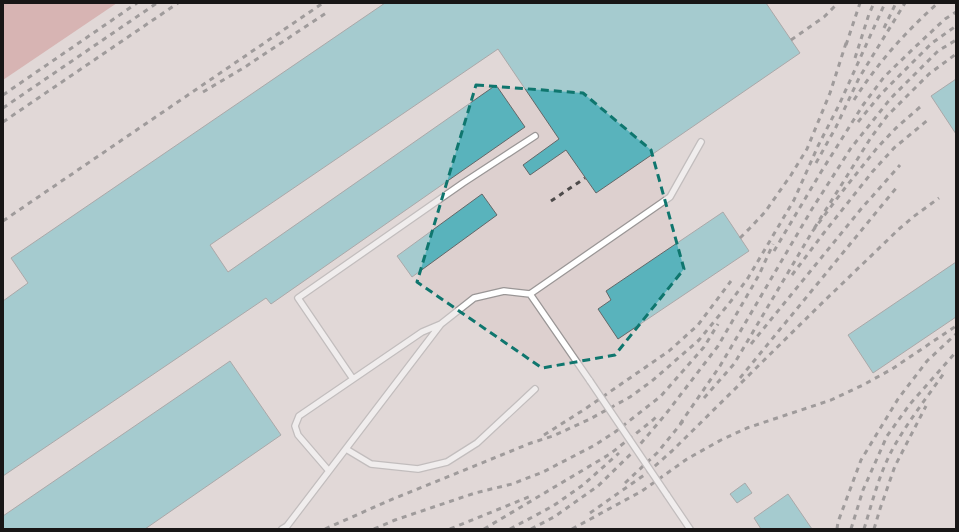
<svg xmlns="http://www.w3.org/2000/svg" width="959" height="532" font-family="Figtree,sans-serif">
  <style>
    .built { fill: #ddd0cf }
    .water { fill: #c7827e }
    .building { fill: #59b3bc; stroke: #646768 }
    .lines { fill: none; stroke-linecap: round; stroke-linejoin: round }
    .lane-casing { stroke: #9a9696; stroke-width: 8 }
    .lane { stroke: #fff; stroke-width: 5.5 }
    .rail { stroke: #4d4a4a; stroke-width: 3; stroke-dasharray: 5 5; stroke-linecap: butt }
    .lane-bridge-casing { stroke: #9a9696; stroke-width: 8; stroke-linecap: butt }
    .lane-bridge { stroke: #fff; stroke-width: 5.5 }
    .marked { fill: none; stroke: #0f766e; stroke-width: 3; stroke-dasharray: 8 5; stroke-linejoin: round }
  </style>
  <rect width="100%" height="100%" fill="#e3dfde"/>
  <!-- built -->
  <path class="built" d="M117,3H956V529H3V80Z"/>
  <!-- water -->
  <path class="water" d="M3,3H117L3,80Z"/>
  <!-- building -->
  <path class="building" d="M385,3H766L800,53L596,193L566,150L530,175L523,165L559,139L498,49L210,245L228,272L496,85L525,127L271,304L266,298L3,476V301L28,283L11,258Z
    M956,79V134L931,96Z
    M482,194L497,215L412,277L397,256Z
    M723,212L749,251L618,339L598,309L611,300L606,291Z
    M956,262V317L873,373L848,335Z
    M230,361L281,435L145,529H3V516Z
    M745,483L752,493L737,503L730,494Z
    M788,494L812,529H761L754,518Z"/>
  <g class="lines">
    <!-- lane casing -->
    <g class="lane-casing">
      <path id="lane" d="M530,294L670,197L701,142
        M353,379L298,298L463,183L535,136
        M346,449L371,464L418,469L447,462L477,443L535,389
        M329,471L298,435L295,426L299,416L422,332L441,324
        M667,495L690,529
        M282,529L287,526L441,324L474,298L504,291L530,294L590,381"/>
    </g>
    <!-- lane -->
    <use href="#lane" class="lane"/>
    <!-- rail -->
    <path class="rail" d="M884,28L896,3
      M791,40L824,17L838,3
      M846,45L860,3
      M855,58L869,14L874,3
      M203,92L245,67L329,11
      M3,95L137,3
      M854,100C877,64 905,32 938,3
      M920,107L896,128L877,148L845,188L812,232L870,139L887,116L929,74L956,54
      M3,108L157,3
      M3,122L178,3
      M858,122L881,94L932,43L956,26
      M816,163L836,127L859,78L905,3
      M551,201L585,178
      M3,221L323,3
      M740,238L750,228L765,212L791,175L807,149L830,93L847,40
      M774,251L821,172L863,105L884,77L914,48L945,19L956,12
      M792,275L823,234L873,171L894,148L929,119
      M751,344L861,209L900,165
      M740,378L897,187
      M704,398L734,364L812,232
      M680,424L720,366L812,209L851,148L891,98L938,51L956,40
      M544,435L585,409L669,351L698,325L731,281
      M625,483L657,453L684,420
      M590,513L647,473L672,451L819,306L899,229L913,217L939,198
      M325,529L388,501L531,443L553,436L590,419L630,397L652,381L699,340L731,301L748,278L794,200L818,146L839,105L885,3
      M374,529L395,520L475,493L512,484L543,472L595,445L615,432L661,396L704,347L718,324
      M450,529L531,496
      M484,529L610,454L653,420L659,414
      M510,529L553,506L583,485L619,453
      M531,529L554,517L598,486L637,448L665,415L718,346L759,275L773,244
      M572,529L642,491L687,459L721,440L747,428L831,400L863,385L892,369L956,326
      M837,529L838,522L861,460L898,399L927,361L956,334
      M851,529L863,490L887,436L910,404L956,352
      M864,529C873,500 880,470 896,443C910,419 928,396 944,373
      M874,529L880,509L895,466L926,406"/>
    <!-- lane-bridge casing -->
    <g class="lane-bridge-casing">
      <path id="lane-bridge" d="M590,381L667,495"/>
    </g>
    <!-- lane-bridge -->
    <use href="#lane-bridge" class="lane-bridge"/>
  </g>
  <!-- marked area -->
  <path d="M0 0H959V532H0ZM476,85L583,93L651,150L684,269L615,355L542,368L417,282Z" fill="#e3dfde" fill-opacity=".55" fill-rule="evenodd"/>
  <path class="marked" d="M476,85L583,93L651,150L684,269L615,355L542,368L417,282Z"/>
  <!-- border -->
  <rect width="959" height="532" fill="none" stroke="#181616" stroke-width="8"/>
</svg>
